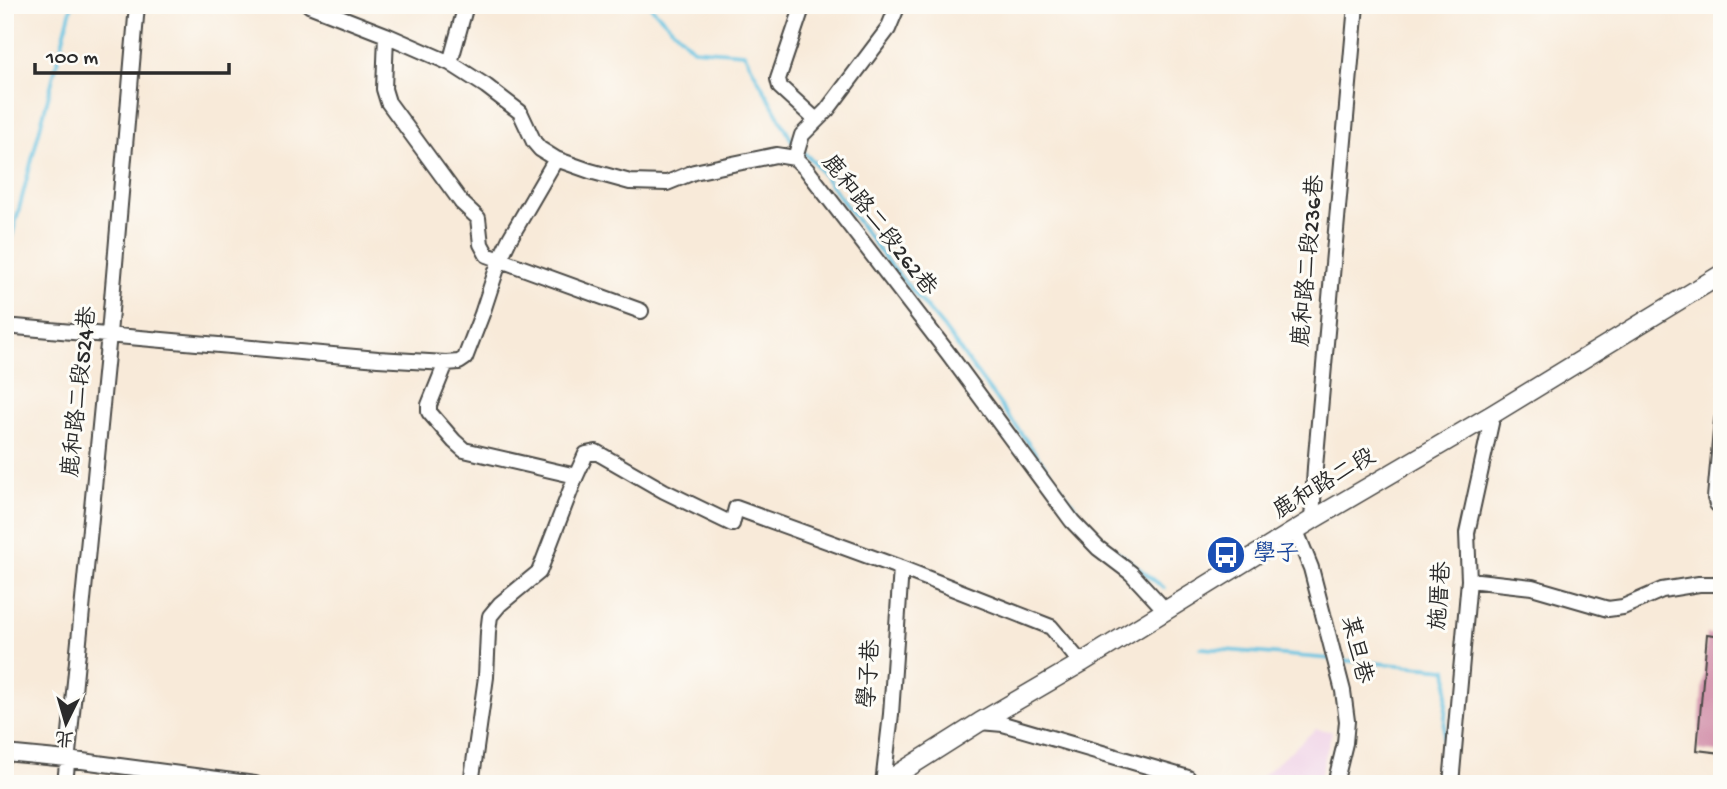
<svg xmlns="http://www.w3.org/2000/svg" width="1727" height="789" font-family="'Gochi Hand','LXGW WenKai TC',sans-serif">
  <style>
    .built { fill: #efd0e6 }
    .lines { fill: none; stroke-linecap: round; stroke-linejoin: round }
    .stream { stroke: #63c2e1; stroke-width: 3.5 }
    .building { fill: #d69ab1 }
    .minor-casing { stroke: #4a4845; stroke-width: 18 }
    .major-casing { stroke: #4a4845; stroke-width: 21 }
    .minor { stroke: #fff; stroke-width: 14 }
    .major { stroke: #fff; stroke-width: 18 }
    .labels { text-anchor: middle; dominant-baseline: central; stroke-width: 6; stroke-linejoin: round; paint-order: stroke }
    .street-label { font-size: 23px; fill: #2b2b2b; stroke: #fdfcf7 }
    .transit-label { font-size: 23px; fill: #164399; stroke: #fdfcf7; text-anchor: start }
  </style>
  <rect width="100%" height="100%" fill="#fdfcf7"/>
  <filter id="ink" filterUnits="userSpaceOnUse"><feTurbulence type="fractalNoise" baseFrequency=".0143" numOctaves="2"/><feDisplacementMap in="SourceGraphic" scale="14" xChannelSelector="R" yChannelSelector="G"/><feConvolveMatrix kernelMatrix="1 2 1 2 8 2 1 2 1" color-interpolation-filters="sRGB"/></filter>
  <filter id="wash" filterUnits="userSpaceOnUse"><feTurbulence type="fractalNoise" baseFrequency=".00686" numOctaves="4" result="noise"/><feDisplacementMap in="SourceGraphic" scale="28" xChannelSelector="R" yChannelSelector="G"/><feGaussianBlur stdDeviation="1.57" result="paint"/><feColorMatrix in="noise" values="0 0 0 0 0 0 0 0 0 0 0 0 0 0 0 0 0 1.4 0 .05"/><feComposite in="paint" operator="in"/></filter>
  <g filter="url(#wash)">
    <rect width="100%" height="100%" fill="#f8ead9"/>
    <!-- built -->
    <path class="built" d="M1316,729L1332,731L1318,784H1253Z"/>
    <g class="lines">
      <!-- stream -->
      <path class="stream" d="M649,5L693,49L744,53L792,141L796,144
        M801,150L813,161L887,261L943,327L1095,534L1164,588
        M5,263L72,5
        M1201,648L1332,659
        M1339,660L1447,669L1448,677L1440,784"/>
    </g>
    <g id="blocks">
      <!-- building -->
      <path class="building" d="M1707,634L1722,636V753L1697,750Z"/>
    </g>
  </g>
  <g filter="url(#ink)">
    <use href="#blocks" fill-opacity="0" stroke="#4a4845" stroke-width="2"/>
    <g class="lines">
      <!-- minor casing -->
      <g class="minor-casing">
        <path id="minor" d="M309,5L386,35L450,63L486,86L520,112L534,142L540,149L556,159L590,171L630,182L667,183L694,172L776,155L795,158L807,170L948,353L1072,521L1098,548L1131,573L1166,611
          M803,5L778,79L780,87L816,120
          M386,35L384,89L388,102L462,203L478,218L481,244L487,255L641,311
          M450,63L466,5
          M795,158L802,135L827,110L888,29L898,5
          M16,327L378,359L446,363L459,362L465,358L482,314L500,259L510,238L556,159
          M446,363L429,405V412L454,441L464,450L576,476L586,454L596,452L664,491L732,524L736,508L901,568L1051,627L1081,663
          M1722,420L1715,498L1717,504L1722,508
          M1312,520L1315,467L1356,5
          M1296,531L1311,568L1343,691L1347,721L1345,743L1335,784
          M1469,580L1532,587L1608,609L1623,607L1662,590L1699,584H1722
          M980,722L1003,724L1188,778L1187,784
          M5,753L67,759L255,784
          M65,784L109,334L137,5
          M471,784L486,677L488,632L490,616L500,604L539,572L576,476
          M883,784L891,714L901,568
          M1451,784L1469,580L1467,533L1493,414"/>
      </g>
      <!-- major casing -->
      <g class="major-casing">
        <path id="major" d="M882,784L980,722L1081,663L1312,520L1493,414L1722,274"/>
      </g>
      <!-- minor -->
      <use href="#minor" class="minor"/>
      <!-- major -->
      <use href="#major" class="major"/>
    </g>
  </g>
  <!-- icons -->
  <defs>
    <g id="bus-disc" transform="scale(2.0125)"><circle r="9.5" fill="#1a4fb4" stroke="#fdfcf7"/><path d="M-5-6H5V4H4V6H2V4H-2V6H-4V4H-5ZM-3.5-4V0h7V-4ZM-3.5 1.2v1.5H-2V1.2ZM2 1.2v1.5H3.5V1.2Z" fill="#fff"/></g>
  </defs>
  <g fill-rule="evenodd">
    <use href="#bus-disc" x="1226" y="555"/>
  </g>
  <g class="labels">
    <!-- street labels -->
    <g class="street-label">
      <text transform="translate(878 226) rotate(52)">鹿和路二段262巷</text>
      <text transform="translate(1310 261) rotate(-85)">鹿和路二段236巷</text>
      <text transform="translate(81 392) rotate(-84)">鹿和路二段524巷</text>
      <text transform="translate(1325 485) rotate(-31)">鹿和路二段</text>
      <text transform="translate(1442 596) rotate(-86)">施厝巷</text>
      <text transform="translate(1355 650) rotate(76)">某旦巷</text>
      <text transform="translate(871 674) rotate(-86)">學子巷</text>
    </g>
    <!-- transit labels -->
    <g class="transit-label">
      <text x="1253" y="555">學子</text>
    </g>
  </g>
  <!-- margin -->
  <rect width="1727" height="789" fill="none" stroke="#fdfcf7" stroke-width="28"/>
  <!-- north arrow -->
  <g transform="translate(66 723) rotate(185)" stroke="#fdfcf7" stroke-width="5" paint-order="stroke">
  <path d="M0-5L12 26L0 18L-12 26Z" fill="#2b2b2b"/>
  <text y="-10" font-size="19" font-weight="bold" text-anchor="middle" fill="#2b2b2b">北</text>
  </g>
  <!-- scale -->
  <path d="M35 63v10h194v-10" fill="none" stroke="#2b2b2b" stroke-width="3.5"/>
  <text x="46" y="63" font-size="21" fill="#2b2b2b" stroke="#fdfcf7" stroke-width="5" paint-order="stroke">100 m</text>
</svg>
